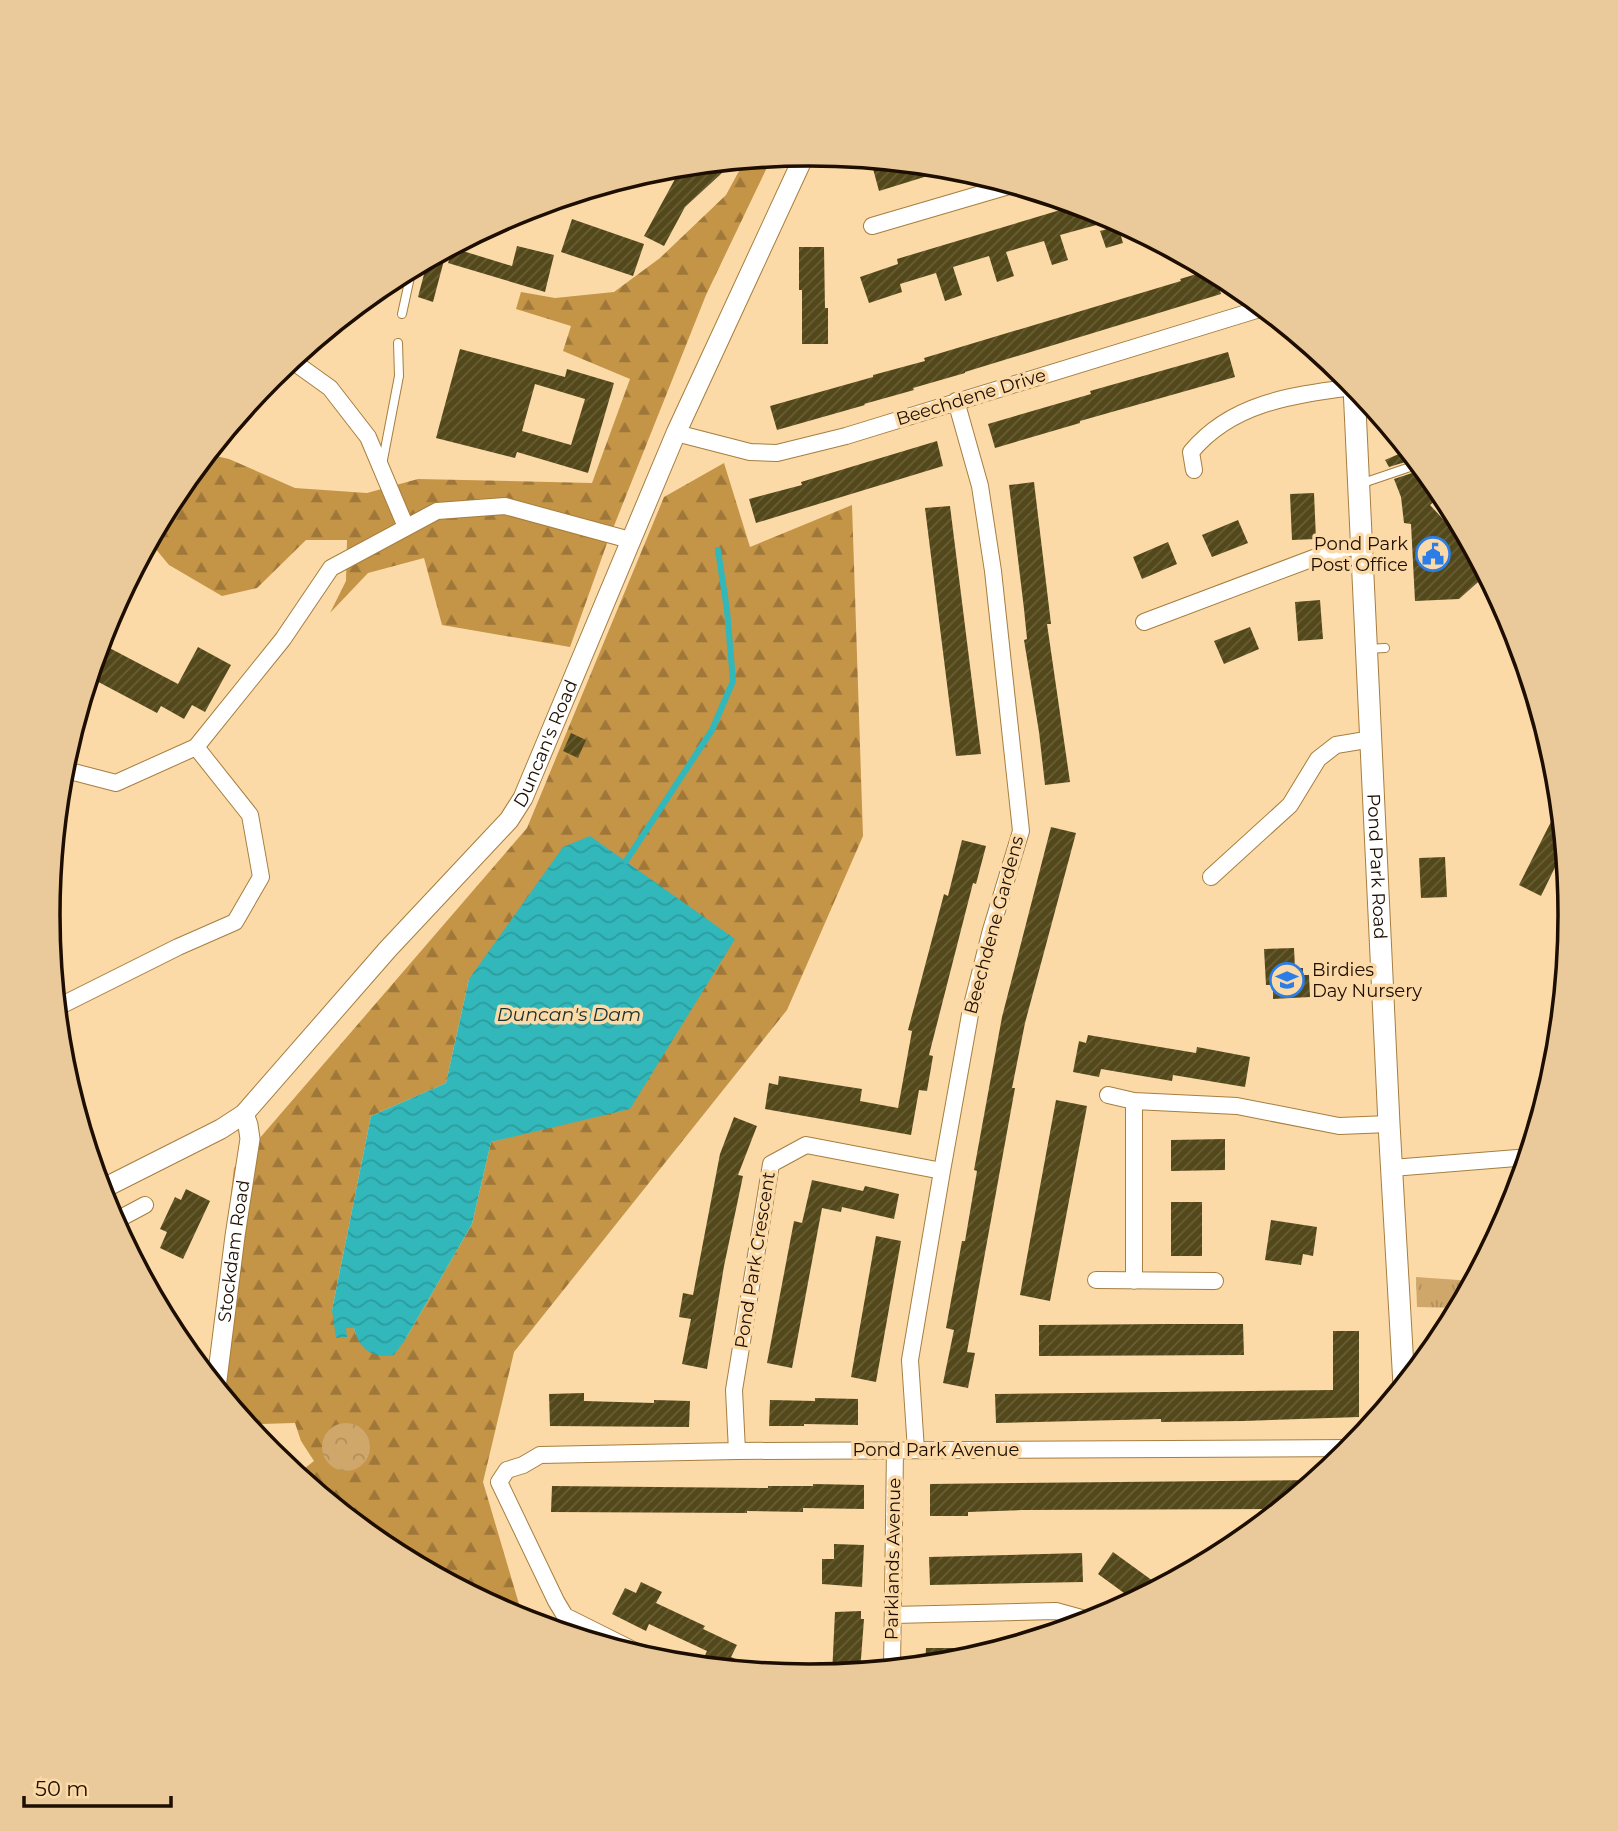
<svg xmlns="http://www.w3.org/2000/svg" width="1618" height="1831" font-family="Montserrat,sans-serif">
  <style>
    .grass { fill: url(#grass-tufts) }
    .forest { fill: url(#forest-firs); fill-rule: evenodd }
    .park { fill: url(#park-crowns) }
    .water { fill: url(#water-waves) }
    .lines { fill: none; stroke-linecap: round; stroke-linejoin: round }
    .stream { stroke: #32b7ba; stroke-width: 6 }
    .building { fill: url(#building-hatch); fill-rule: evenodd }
    .service-casing { stroke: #a67e3f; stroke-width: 10 }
    .minor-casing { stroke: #a67e3f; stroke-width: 18 }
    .tertiary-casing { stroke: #a67e3f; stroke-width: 21 }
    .secondary-casing { stroke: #a67e3f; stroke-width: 23 }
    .primary-casing { stroke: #a67e3f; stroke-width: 26 }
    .service { stroke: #fff; stroke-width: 8 }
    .minor { stroke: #fff; stroke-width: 16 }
    .tertiary { stroke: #fff; stroke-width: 19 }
    .secondary { stroke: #fff; stroke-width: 21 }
    .primary { stroke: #fff; stroke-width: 24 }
    .labels { text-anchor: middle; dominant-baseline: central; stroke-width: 7; stroke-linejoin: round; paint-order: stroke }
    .street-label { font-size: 18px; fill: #1d0e00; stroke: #fcdaa7 }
    .poi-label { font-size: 18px; fill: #1d0e00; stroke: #fcdaa7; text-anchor: end }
    .water-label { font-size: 19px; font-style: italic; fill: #1a3030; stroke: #fcdaa7 }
    .rim { fill: none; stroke: #1d0e00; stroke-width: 3.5 }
  </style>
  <defs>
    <pattern id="grass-tufts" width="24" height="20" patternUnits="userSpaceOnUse" patternTransform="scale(1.75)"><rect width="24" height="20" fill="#cfa76b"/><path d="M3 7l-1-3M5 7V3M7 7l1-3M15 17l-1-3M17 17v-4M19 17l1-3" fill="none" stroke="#b18f5b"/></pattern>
    <pattern id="forest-firs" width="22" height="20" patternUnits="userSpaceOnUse" patternTransform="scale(1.75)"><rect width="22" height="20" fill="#c49447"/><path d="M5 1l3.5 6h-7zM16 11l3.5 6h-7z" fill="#9f7739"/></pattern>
    <pattern id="park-crowns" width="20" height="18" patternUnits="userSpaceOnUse" patternTransform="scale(1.75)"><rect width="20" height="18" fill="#cfa76b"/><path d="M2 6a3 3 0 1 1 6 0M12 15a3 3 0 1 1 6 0" fill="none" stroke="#b18f5b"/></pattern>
    <pattern id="water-waves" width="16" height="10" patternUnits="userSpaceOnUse" patternTransform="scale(1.75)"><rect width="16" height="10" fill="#32b7ba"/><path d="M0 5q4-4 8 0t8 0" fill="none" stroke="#2c9c9e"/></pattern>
    <pattern id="building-hatch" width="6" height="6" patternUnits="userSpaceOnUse" patternTransform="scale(1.75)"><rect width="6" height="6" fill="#53481a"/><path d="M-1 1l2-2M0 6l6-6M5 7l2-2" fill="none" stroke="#685e38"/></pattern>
  </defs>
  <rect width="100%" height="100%" fill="#fcdaa7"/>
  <!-- grass -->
  <path class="grass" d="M1416,1277L1473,1281L1459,1308L1417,1307Z"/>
  <!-- forest -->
  <path class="forest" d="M772,157L706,295L606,546L570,647L442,625L424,558L368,573L330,613L346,581L347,540H306L257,588L222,596L169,565L149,541L176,492L207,454L229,459L295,488L367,493L418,479L592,483L630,379L563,351L571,326L516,309L521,292L555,298L614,292L660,258L726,195L745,160Z
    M724,463L750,547L852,505L863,836L787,1010L514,1352L483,1482L524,1621L385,1549L316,1491L319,1490L305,1468L314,1461L301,1441L295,1423L261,1424L265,1437L258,1439L209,1379L234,1168L527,828L664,497ZM469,979L544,1128L491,1142L472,1224L405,1340L356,1335L354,1328H346L332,1310L371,1116L446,1083Z"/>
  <!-- park -->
  <path class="park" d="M322 1447a24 24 0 1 1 48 0a24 24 0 1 1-48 0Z"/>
  <!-- water -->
  <path class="water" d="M590,836L735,939L630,1109L491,1142L472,1224L405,1340L394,1355C372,1359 359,1349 354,1328H346L347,1337L336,1338L332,1310L371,1116L446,1083L469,979L563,847Z"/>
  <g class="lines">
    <!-- stream -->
    <path class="stream" d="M626,861L712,730L733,681L727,610L718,550"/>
  </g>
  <!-- building -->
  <path class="building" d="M735,161L685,207L664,246L644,236L675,179L665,168Z
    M885,161L950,168V169L879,191L872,165Z
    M1077,205L1097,211L1100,224L1060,235L1068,260L1052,265L1044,241L1006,252L1014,276L997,282L989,256L953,267L962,295L945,301L936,273L900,284L902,292L869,303L860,277L898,264L897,259Z
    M572,219L644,244L633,276L561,252Z
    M1118,226L1123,243L1106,248L1100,231Z
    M517,246L554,255L545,292L448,263L453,248L512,266Z
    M799,247H824L825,308H828V344H802V290H799Z
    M447,249L433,302L418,297L428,259Z
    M1210,270L1216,273L1221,294L965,372V373L913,388L914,390L864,404L865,405L777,430L770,406L873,377V375L925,361L924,358L1181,281L1180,279Z
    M460,349L565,377L567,369L614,383L588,473L517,452L515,458L436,438ZM535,384L585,399L571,445L522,431Z
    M1228,352L1235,377L1080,421V423L995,448L988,424L1091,394L1090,391Z
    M937,441L943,466L756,523L749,499L802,485L801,482Z
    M1408,450L1412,460L1389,467L1385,460Z
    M1415,472L1423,487L1436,500L1430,505L1476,555L1486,575L1459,599L1415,601L1411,524L1404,523L1401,497L1394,479Z
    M1034,482L1051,624H1047L1070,782L1045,785L1039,732L1024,640L1027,639L1024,609L1009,485Z
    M1314,493L1316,539L1292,540L1290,494Z
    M950,506L981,754L956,756L925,508Z
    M1238,520L1248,543L1212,557L1202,535Z
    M1168,542L1177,564L1142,579L1133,557Z
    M1320,600L1323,639L1298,641L1295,602Z
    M1250,627L1259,649L1224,664L1214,641Z
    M100,643L178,684L198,647L231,665L205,712L192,705L184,719L161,706L157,713L89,677Z
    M571,733L586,740L578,758L563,751Z
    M1560,804L1564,849L1541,896L1519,885Z
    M1051,827L1076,833L1025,1023L1012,1088H1015L967,1352L975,1353L968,1388L943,1383L954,1330L946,1328L962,1241H965L977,1171L974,1170L1002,1017Z
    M962,840L986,846L976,884L973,883L929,1055L933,1056L927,1091L919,1090L911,1135L765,1109L769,1083L778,1085L779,1076L862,1089L860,1101L898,1108L912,1031L908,1030L944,894L948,896Z
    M1445,857L1447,897L1421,898L1419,858Z
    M1294,948L1295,968H1303V975H1309L1310,997L1273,999V985H1266L1264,949Z
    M1088,1035L1196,1053L1197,1047L1250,1057L1245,1087L1173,1075L1172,1081L1101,1069L1099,1077L1073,1072L1079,1041L1086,1043Z
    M1056,1100L1087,1106L1050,1301L1020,1295Z
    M734,1117L757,1126L738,1175L743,1176L724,1266L707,1369L682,1364L691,1319L679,1317L683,1293L693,1295L720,1154Z
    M1225,1139V1170L1171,1171V1140Z
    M812,1180L863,1191L865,1186L899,1194L894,1219L842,1207L841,1212L822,1208L792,1368L767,1363L794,1221L802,1223Z
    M186,1189L210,1201L183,1259L160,1248L167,1232L160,1229L175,1197L181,1200Z
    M1171,1202H1202V1256H1171Z
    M1271,1220L1317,1227L1313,1256L1303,1254L1301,1265L1265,1260Z
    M876,1236L901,1241L876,1382L851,1377Z
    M1167,1324H1243L1244,1355L1039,1356V1325Z
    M1333,1331H1359V1417L1243,1421L1161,1422V1419L996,1423L995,1394L1333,1390Z
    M584,1393V1401L654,1403V1400L690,1401L689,1427L550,1426L549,1394Z
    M815,1398L858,1399V1425L804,1424V1426H769L770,1400L815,1401Z
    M1316,1480L1281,1509L1023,1510L968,1512V1516H930V1484Z
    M813,1484L864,1485V1509L803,1508V1512L747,1511V1513L551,1512L552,1486L768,1488V1486H813Z
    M834,1544L864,1545L862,1587L822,1584V1559H834Z
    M1113,1552L1153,1581L1141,1598L1135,1601L1098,1574Z
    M1082,1553L1083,1582L930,1585L929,1557Z
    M641,1582L662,1592L656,1603L705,1626L703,1629L737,1645L731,1657L759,1670L758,1672L700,1666L707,1651L649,1624L646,1631L612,1614L625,1588L636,1593Z
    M861,1611V1619H864L860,1672L832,1675L835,1612Z
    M926,1648H992L993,1652L957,1663L925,1666Z"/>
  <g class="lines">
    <!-- service casing -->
    <g class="service-casing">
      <path id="service" d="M402,314L412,268
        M382,465L399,376L398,343
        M1418,466L1443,494
        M1360,484L1419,464
        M1367,649L1385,648"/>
    </g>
    <!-- minor casing -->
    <g class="minor-casing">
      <path id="minor" d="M872,226L1012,185
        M291,360L330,388L368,437L406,527
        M676,433L750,452L777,453L846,436L1263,308
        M1194,470L1191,452C1232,402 1294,395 1354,387
        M1144,622L1327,553L1362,545
        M62,769L116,783L196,747L283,639L331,568L437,511L505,506L630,540
        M1211,877L1290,805L1318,759L1336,745L1372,739
        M56,1008L178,947L235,922L261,877L250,815L196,747
        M1108,1095L1134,1101L1237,1106L1339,1126L1389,1124
        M1134,1101V1281
        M1392,1168L1528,1157
        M113,1222L145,1205
        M1096,1280L1215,1281
        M916,1450L910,1360L942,1171L971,1009L991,930L1021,831L993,571L980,486L956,401
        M737,1451L734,1390L771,1164L806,1145L942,1171
        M893,1615L1056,1611L1085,1619L1088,1623
        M653,1660L565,1616L556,1601L499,1482L507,1470L523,1465L540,1455L737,1451L1353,1448
        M892,1669L895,1450"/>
    </g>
    <!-- tertiary casing -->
    <g class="tertiary-casing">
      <g id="tertiary">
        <path id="s1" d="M100,1190L221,1129L244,1114L388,949L509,820L523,798L536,767L676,433L805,154"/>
        <path id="s2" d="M216,1388L235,1236L250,1139L248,1125L244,1114"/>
      </g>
    </g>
    <!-- secondary casing -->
    <g class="secondary-casing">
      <g id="secondary">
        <path id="s3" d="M1354,387L1389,1124L1404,1385"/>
      </g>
    </g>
    <!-- primary casing -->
    <g class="primary-casing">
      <path id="primary" d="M1354,384V387H1356"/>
    </g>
    <!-- service -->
    <use href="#service" class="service"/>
    <!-- minor -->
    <use href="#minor" class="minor"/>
    <!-- tertiary -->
    <use href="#tertiary" class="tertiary"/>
    <!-- secondary -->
    <use href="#secondary" class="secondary"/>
    <!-- primary -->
    <use href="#primary" class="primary"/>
  </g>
  <!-- icons -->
  <defs>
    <g id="civic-ring" transform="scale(1.75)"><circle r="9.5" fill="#fcdaa7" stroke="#2b7de8" stroke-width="1.5"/><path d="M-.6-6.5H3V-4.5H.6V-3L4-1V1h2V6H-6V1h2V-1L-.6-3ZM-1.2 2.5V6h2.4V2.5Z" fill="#2b7de8"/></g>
    <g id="school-ring" transform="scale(1.75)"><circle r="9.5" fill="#fcdaa7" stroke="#2b7de8" stroke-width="1.5"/><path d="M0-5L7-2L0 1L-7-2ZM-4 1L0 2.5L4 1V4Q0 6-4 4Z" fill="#2b7de8"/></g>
  </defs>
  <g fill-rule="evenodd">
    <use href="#civic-ring" x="1433" y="554"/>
    <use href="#school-ring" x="1287" y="980"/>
  </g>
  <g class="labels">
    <!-- street labels -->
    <g class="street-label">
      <text transform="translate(971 397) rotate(-17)">Beechdene Drive</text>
      <text stroke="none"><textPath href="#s1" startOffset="644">Duncan's Road</textPath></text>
      <text stroke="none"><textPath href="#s3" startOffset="480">Pond Park Road</textPath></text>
      <text transform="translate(994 925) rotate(-75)">Beechdene Gardens</text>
      <text stroke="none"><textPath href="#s2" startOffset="138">Stockdam Road</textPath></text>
      <text transform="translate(755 1260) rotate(-81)">Pond Park Crescent</text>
      <text x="936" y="1450">Pond Park Avenue</text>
      <text transform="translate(893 1559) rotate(-89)">Parklands Avenue</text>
    </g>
    <!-- poi labels -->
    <g class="poi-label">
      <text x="1408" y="544">Pond Park<tspan x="1408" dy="21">Post Office</tspan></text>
      <text x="1312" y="970" text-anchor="start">Birdies<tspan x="1312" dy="21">Day Nursery</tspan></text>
    </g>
    <!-- water labels -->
    <g class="water-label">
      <text x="569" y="1014">Duncan's Dam</text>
    </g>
  </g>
  <!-- crop -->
  <path d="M0 0H1618V1831H0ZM60 915a749 749 0 1 1 1498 0a749 749 0 1 1-1498 0Z" fill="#eaca9a" fill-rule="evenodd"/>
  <path class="rim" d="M60 915a749 749 0 1 1 1498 0a749 749 0 1 1-1498 0Z"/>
  <!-- scale -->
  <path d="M24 1796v10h147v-10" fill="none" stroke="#1d0e00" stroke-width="3.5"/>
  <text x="35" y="1796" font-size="21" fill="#1d0e00" stroke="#fcdaa7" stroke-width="5" paint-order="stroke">50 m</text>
</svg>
